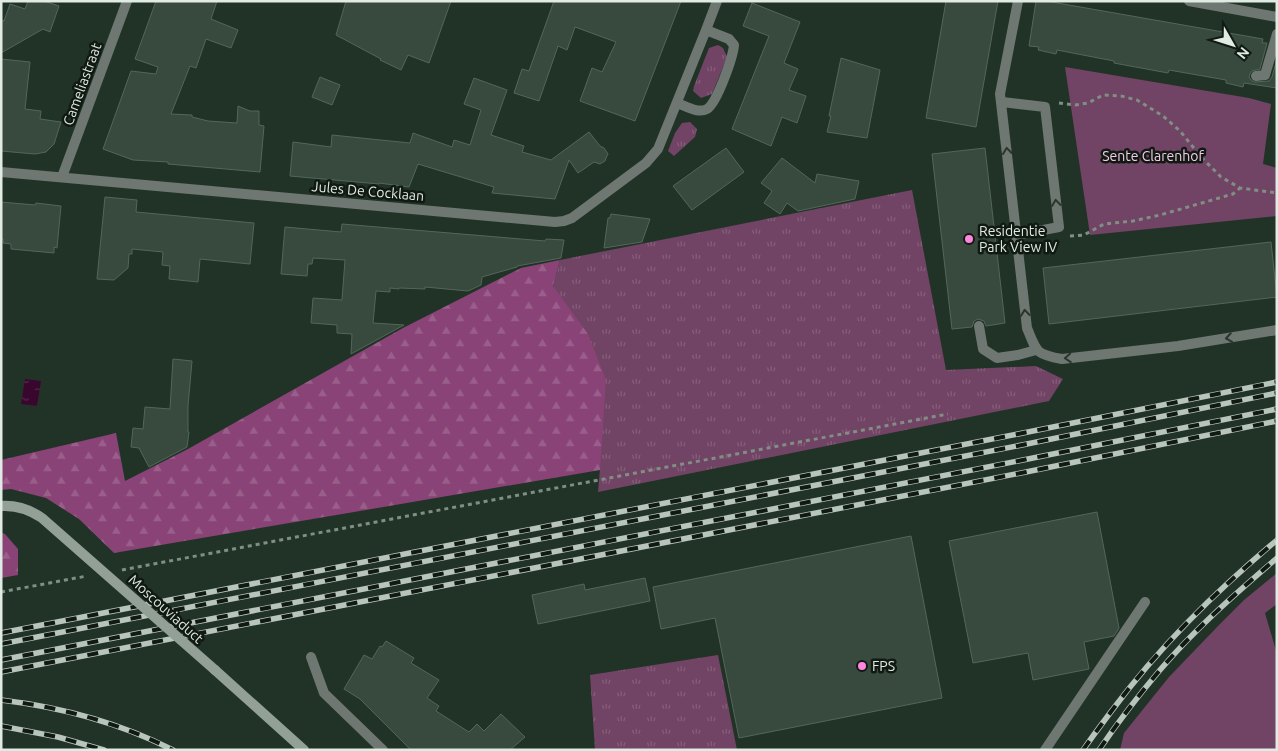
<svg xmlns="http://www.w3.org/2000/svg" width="1278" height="751" font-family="Ubuntu,sans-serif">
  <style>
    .grass { fill: url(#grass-tufts) }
    .forest { fill: url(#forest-firs) }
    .park { fill: #714364 }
    .water { fill: url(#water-ripples) }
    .building { fill: #374a3d; stroke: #536759 }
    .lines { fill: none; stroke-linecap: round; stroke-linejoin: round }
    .path { stroke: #808e84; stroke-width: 3; stroke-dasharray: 4 4; stroke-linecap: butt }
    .lane { stroke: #6e7771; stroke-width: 10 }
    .street { stroke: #6e7771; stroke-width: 10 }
    .secondary { stroke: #92a096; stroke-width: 10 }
    .rail-casing { stroke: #b8c5bc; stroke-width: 5.5 }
    .rail { stroke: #111913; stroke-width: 4; stroke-dasharray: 11; stroke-linecap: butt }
    .secondary-bridge { stroke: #92a096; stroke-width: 10 }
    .oneway { stroke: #2d352f }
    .poi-dot { fill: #ff85df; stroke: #111913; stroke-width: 2 }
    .labels { text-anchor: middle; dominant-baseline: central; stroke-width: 5; stroke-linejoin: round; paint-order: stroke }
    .street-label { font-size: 14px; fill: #e0ebe3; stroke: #111913 }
    .park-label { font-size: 14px; fill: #f4cbe7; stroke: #111913 }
    .poi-label { font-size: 14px; fill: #e0ebe3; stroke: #111913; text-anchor: start }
  </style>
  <defs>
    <pattern id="grass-tufts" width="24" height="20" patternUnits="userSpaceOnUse" patternTransform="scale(1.25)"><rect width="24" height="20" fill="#714364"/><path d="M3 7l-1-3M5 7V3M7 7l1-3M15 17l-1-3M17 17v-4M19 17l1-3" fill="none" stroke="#855e7a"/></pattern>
    <pattern id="forest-firs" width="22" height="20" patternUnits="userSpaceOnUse" patternTransform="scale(1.25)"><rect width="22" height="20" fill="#894377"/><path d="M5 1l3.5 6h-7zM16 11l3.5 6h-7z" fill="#995e8a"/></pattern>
    <pattern id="water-ripples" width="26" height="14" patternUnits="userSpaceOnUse" patternTransform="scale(1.25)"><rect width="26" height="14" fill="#39062e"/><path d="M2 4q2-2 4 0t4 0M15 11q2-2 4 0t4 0" fill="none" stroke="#552a4c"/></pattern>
  </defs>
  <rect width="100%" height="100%" fill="#213327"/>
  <!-- grass -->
  <path class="grass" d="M718,45L723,48L727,57L712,94L701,98L693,91L694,86L709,48Z
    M690,122L697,129L695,137L674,156L668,151L675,133L682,123Z
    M912,190L946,370L1036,366L1063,379L1049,401L598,492L600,469L553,286L560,260Z
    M718,655L737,750H595L590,675Z"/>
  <!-- forest -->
  <path class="forest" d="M560,260L553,286L588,334L606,380L600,470L114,553L79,519L46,498L11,489L1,490V460L116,433L125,481L188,449L403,328L521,268Z
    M1,533L5,534L18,549V575L1,578Z"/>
  <!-- park -->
  <path class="park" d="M1065,67L1249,98L1271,104L1263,164L1277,168V216L1090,235Z
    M1277,573V604L1265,613L1277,654V750H1120L1124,733L1169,677L1219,625L1244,600Z"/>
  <!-- water -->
  <path class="water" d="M25,379L41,381L37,406L21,404Z"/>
  <!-- building -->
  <path class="building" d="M28,1H44L59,6L50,32L43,29L1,53V20L4,21L10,4L25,9Z
    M156,1H217L211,19L238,30L231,48L206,39L196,68L190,66L171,114L192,115V117L208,121L237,123L238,106L250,111H259V125L264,126L260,172L168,164V162L133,160L103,149L131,71L156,74L158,67L135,59Z
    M346,1H451L429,63L408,55L401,70L380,60L381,59L336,35Z
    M554,1H681L635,121L580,101L592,68L602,72L616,42L575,27L567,50L558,46L539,101L514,93L522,69L529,71Z
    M946,1H998L976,127L926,118Z
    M1036,1H1046L1263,39L1262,43H1267L1260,69L1252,71L1250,74L1249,77L1251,80L1254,82L1269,81L1272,77L1277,59V88L1244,83L1243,87L1226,83V80L1169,70L1168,73L1114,63V61L1057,50L1056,54L1038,50L1039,47L1029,46Z
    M752,3L800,22L784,63L798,69L789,90L806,96L797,123L782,117L771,146L732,129L769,36L743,26Z
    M841,58L880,70L867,138L827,132L831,116H829Z
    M1,59L30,62L25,109L41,111L40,119L61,122L54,144L46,152L35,154L1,151Z
    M320,77L340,85L332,105L312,97Z
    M474,78L507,90L491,135L524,146L522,152L551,160L589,132L600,146L604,148L608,154L606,158L605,161L600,164L594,162L578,173L569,160L555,199L492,193L494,187L418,164L409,187L379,183V184L290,176L293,142L331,147L332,135L410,143L413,133L452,147L454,140L470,145L481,110L464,104Z
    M726,148L744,172L692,210L673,186Z
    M985,148L1005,323L986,326L984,321L978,319L974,321L972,327L952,329L932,154Z
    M782,158L815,183L817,174L859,181L855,199L798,211L787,203L780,214L764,203L772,191L761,183Z
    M105,197L137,200L136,212L254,223L250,264L200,259L198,282L169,279L170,266L162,265L163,252L132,249V254H129L128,268L114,280L97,279Z
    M1,202L35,205L36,203L61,206L57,248L54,247V253L11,249V244L3,243V239H1Z
    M611,214L650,219L642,242L604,248L608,218H610Z
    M342,224L545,241L546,239L564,240L561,258L517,266V267L482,277L481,285L468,291L425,287V289L399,288V289L390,288V292L376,291L373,323L404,325L351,354L352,334L337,333V325L311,323L313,298L342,300L345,260L313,258L312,264H308L307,276L281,274L285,227L341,232Z
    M1271,242L1277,297L1049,324L1043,268Z
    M173,359L192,361L188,406V432H189L187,447L149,467L139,448L131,447L133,428L143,429L145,407L170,409Z
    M1097,512L1119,628L1114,636L1084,642L1089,669L1033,680L1028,653L973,663L949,541Z
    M911,536L942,698L739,738L715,618L661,629L653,587Z
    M645,578L650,601L538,624L532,595L584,584L585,590Z
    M386,641L414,658L411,663L439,680L427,698L439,706L436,711L469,732L477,724L484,731L501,714L525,737L510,750H411L360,699L344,689L364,655L372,659L380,646L382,647Z"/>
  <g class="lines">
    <!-- path -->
    <path class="path" d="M1059,103L1075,105L1088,103L1103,95L1121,96L1137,100L1163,116L1180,131L1202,158L1221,177L1240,188L1277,193
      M1070,236L1084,235L1104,224L1133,221L1160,215L1233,194L1240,188
      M122,570L948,414
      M1,592L87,576"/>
    <!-- lane -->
    <path class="lane" d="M1189,1L1277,17
      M1256,76L1265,75L1277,34
      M1002,102L1045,107L1059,227L1017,235
      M979,326L983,349L997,358L1018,355L1036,350
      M1045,750L1145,602"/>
    <!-- street -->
    <path class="street" d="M1018,1L1000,94L1027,328C1037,352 1035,354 1062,359L1178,346L1277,330
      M677,103C686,106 698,114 707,109C717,103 733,57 734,45L729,39L706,30
      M1,172L555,222L564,221L572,218L646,163L658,149L706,30L717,1
      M62,177L127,1
      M311,657L324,693L383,750"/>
    <!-- secondary -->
    <path class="secondary" d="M215,670L304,750"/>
    <!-- rail casing -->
    <g class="rail-casing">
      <path id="rail" d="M1,633L1018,434L1277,382
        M1,644L1022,445L1277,393
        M1,660L1023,460L1277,409
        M1,672L1026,472L1277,421
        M1,700C60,707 120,723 173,750
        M1,726L58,737L104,750
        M1083,750C1092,737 1101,725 1110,713C1159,647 1214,593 1277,540
        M1099,750C1118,722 1138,696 1160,670C1195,629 1236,593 1277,558"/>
    </g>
    <!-- rail -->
    <use href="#rail" class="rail"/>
    <!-- secondary-bridge -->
    <path class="secondary-bridge" d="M1,506C17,505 29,509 42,518L215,670"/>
  </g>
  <!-- one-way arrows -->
  <defs><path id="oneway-chevron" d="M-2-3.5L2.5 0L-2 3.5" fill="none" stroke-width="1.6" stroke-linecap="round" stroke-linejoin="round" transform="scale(1.25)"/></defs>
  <g class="oneway">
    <use href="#oneway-chevron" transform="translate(1007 151) rotate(-97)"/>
    <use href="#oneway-chevron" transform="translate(1056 203) rotate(-97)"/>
    <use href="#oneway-chevron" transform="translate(1025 313) rotate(-96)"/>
    <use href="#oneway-chevron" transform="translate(1229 338) rotate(171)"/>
    <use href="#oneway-chevron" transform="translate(1068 358) rotate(176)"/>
  </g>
  <!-- markers -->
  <g class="poi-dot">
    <circle cx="969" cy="239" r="5"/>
    <circle cx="862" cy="666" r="5"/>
  </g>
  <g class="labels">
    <!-- street labels -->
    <g class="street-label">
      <text transform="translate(82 84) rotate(-70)">Cameliastraat</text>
      <text transform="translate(368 191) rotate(5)">Jules De Cocklaan</text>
      <text transform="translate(166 609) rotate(42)">Moscouviaduct</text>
    </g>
    <!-- park labels -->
    <g class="park-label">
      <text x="1153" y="156">Sente Clarenhof</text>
    </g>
    <!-- poi labels -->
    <g class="poi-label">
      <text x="979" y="231">Residentie<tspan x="979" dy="16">Park View IV</tspan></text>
      <text x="872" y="666">FPS</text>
    </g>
  </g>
  <!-- border -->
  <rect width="1278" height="751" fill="none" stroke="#e0ebe3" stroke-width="5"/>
  <!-- north arrow -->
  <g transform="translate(1233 45) rotate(129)" stroke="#111913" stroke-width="4" paint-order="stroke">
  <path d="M0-4L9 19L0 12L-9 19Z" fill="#e0ebe3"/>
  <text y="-8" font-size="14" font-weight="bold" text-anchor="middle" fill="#e0ebe3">N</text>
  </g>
</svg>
